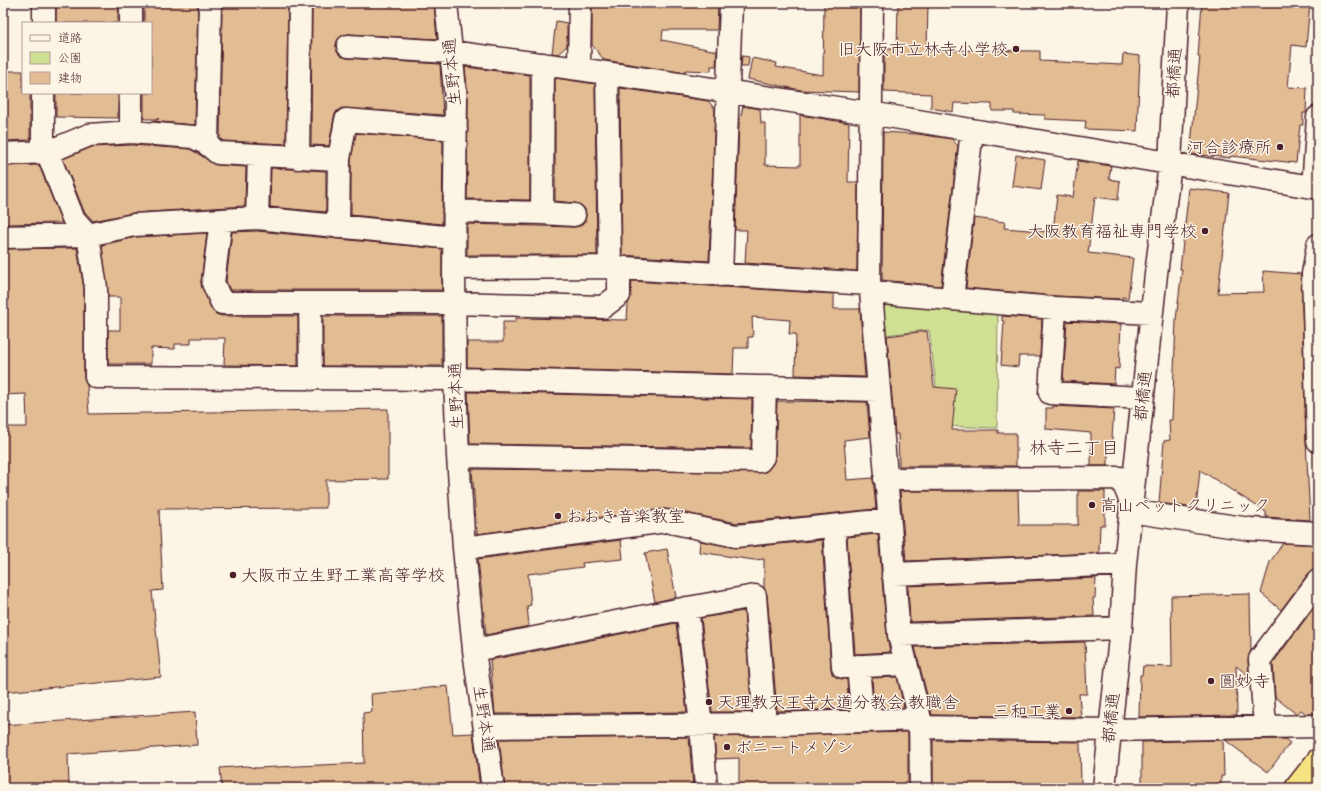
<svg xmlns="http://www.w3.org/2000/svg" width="1321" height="791" font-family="Caveat,'Klee One',sans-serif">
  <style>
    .green { fill: #cfe094; stroke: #8c8060 }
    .building { fill: #e2bc93; stroke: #4a1f2b }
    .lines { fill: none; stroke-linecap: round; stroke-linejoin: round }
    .minor-casing { stroke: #4a1f2b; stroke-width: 25 }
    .highway-casing { stroke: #4a1f2b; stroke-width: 25 }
    .minor { stroke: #fcf5e5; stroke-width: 22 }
    .highway { stroke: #f6e381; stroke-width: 22 }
    .poi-dot { fill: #4a1f2b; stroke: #fcf5e5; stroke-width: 1.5 }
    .labels { text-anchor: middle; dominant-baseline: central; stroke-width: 3; stroke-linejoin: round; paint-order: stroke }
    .poi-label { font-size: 17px; fill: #4a1f2b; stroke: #fcf5e5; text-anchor: start }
    .street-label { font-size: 17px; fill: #4a1f2b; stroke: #fcf5e5 }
    .neighbourhood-label { font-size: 18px; fill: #4a1f2b; stroke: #fcf5e5 }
  </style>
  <rect width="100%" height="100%" fill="#fcf5e5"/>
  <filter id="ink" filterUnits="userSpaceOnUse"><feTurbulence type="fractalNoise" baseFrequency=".025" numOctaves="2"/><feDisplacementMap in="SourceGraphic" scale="8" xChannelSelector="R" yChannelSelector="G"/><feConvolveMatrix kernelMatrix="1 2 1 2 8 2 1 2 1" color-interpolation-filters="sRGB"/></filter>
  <g filter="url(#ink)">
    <!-- green -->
    <path class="green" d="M890,302L998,309L997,428L941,426L929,330L885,335L881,310Z"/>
    <!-- building -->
    <path class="building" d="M56,3H118V23H56Z
      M144,3H198L195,125L152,121L159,119H144V93H151V23H144Z
      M246,3H288L286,144L223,141L220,138L222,4L246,6Z
      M347,3H434L437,39L349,34L343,35L338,39L336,46L337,52L341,56L347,58L440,64L443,115L341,108L336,112L334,117L329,146L311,145L312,6L347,7Z
      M592,3H718L717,30H663L662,40L717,51L716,66H711V71L685,70L686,73L604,60L592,45Z
      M824,3H860L859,92L800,90L748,79L752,58L777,63L776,67L823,75Z
      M898,3H928L927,50L1040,51V61L1122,65L1123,54L1140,56L1137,131L1085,129L1086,121L1045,119V115L1014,114V111H992V104L954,103L953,112L931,108V94L884,92V49H897Z
      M1202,3H1310L1306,47L1292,45L1288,87L1307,88L1306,113H1303V125H1300L1296,163L1230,156V158L1190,154L1200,56H1198Z
      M556,21L567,23V46L558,54L552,53Z
      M742,56L749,57L748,66H741Z
      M465,67L530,75V200L467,199L468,99Z
      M3,71H23V93H30V140L3,141Z
      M555,78L595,84L597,255H467V224L573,227L580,226L585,222L586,215L585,209L581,205L575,203L555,201Z
      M620,88L708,101L715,109L709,261L622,255Z
      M56,93H118V118L56,117Z
      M743,106L760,109L761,123H765V165L800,166V115L849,123L848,182H858L857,271L745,263L747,230H735L739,124Z
      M883,132L917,134L952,139L958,146L941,286L882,280Z
      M356,133L443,140L442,224L351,215V160Z
      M131,145L190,149L217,165L246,167L245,206L133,213L93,221L84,211L63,159L92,147Z
      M1016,155L1045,160L1041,190L1012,186Z
      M1078,161L1111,166L1109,179L1120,181L1118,200L1095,197L1088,253L1133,258L1128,298L1122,297V299L1056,296L966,288L974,218L1005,222L1004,228L1053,232L1057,195L1073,197Z
      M39,165L62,223L3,224V166Z
      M271,168L326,171V212L270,207Z
      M1189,188L1229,193L1218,293L1264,292L1263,271L1301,274L1306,441L1310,520L1266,517V512L1200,470L1196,508L1159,503L1164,441L1170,440L1169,420H1172L1176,320L1182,269H1180Z
      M257,231L442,249V290H230L226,281L232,232Z
      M207,233L201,282L211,308L216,314L222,316H298V366L224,365L225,338H191V344H175V349L151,348V364H108V330H120V297H108L102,245L136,237Z
      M77,248L84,289V377L87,385L89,414L388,409V479L326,480V508L159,509L163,590L152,591L161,677L3,692V427H27L26,394L3,395V249Z
      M632,281L834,294V309H860L865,377L795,375L796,334H789L790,320L752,317L753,337H748V348H734L733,374L467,367V342H503V322H516V318L627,320L628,304L631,295Z
      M323,316H442V366H323Z
      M1002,316L1042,319L1040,356H1019L1018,367L1001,365L1004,321H1002Z
      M1067,321L1121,324L1119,369L1115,368L1114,384L1063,381Z
      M927,331L934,387L956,389L952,430H998V433H1016V466H899L898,434H895L887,336Z
      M468,392L752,399L751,448L470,444Z
      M777,401L867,402L870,437L844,440L847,480L873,478L876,509L737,523L664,509L477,534L472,469L765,472L773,464L775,457Z
      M1053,406L1114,409L1111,453H1108V466H1091V433L1046,429V408H1053Z
      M900,491H1018L1019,525H1078V491H1105V525H1100L1099,553L906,561Z
      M878,534L887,636L890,652L855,654L847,537Z
      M621,540L623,559L582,563L583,567L528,574L531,605L527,606L529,626L486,635L478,559Z
      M822,540L831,668L832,674L837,678L847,679L849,709L777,711L767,595L764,588V559L754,560L699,552L700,541L737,548Z
      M1283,543L1318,545V569L1308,574L1281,610L1261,593L1270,562Z
      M667,549L676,597L655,602L645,553Z
      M1096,578L1095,598H1093L1094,616L910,622L908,586Z
      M1250,594L1251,650L1248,660L1249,676L1236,666L1237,715L1139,717L1140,675H1142L1143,666L1172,667L1171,596Z
      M1318,602V707L1313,714H1306L1301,710L1296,714L1275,697L1273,663Z
      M744,611L752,712H712L701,618Z
      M676,623L687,712L495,714L490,660Z
      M1085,642L1087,694H1079L1081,717L932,715L915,647Z
      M897,677L904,707L874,708L872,678Z
      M448,686L453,734L473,733L480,788H222L220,768L246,766L256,768L364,763L363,713L372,712L371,694Z
      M195,712L197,745L68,754L69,788H3V725Z
      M908,732V788H739V758L716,759L714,737Z
      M689,737L693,788H505L499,739Z
      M1285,739L1290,743L1268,772L1225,740Z
      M933,740L1080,742L1081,783L1058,784V788H933Z
      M1223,740L1224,776H1221V784H1212V788H1142V742Z"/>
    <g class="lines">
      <!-- minor casing -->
      <g class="minor-casing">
        <path id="minor" d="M131,3V23
          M446,3L456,99L454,268L455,379L458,456L464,548L474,650L493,788
          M872,3L869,284L871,292L899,635L920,719L921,788
          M44,23V3
          M348,46L450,52L579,69L870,113L1318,188
          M579,69L580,3
          M607,73L610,267
          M43,93V141L73,218L88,235L96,288V377L455,379L878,390
          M131,93V132
          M207,144L210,3
          M3,154L48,152L89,135L131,132L193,137L207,144L218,153L339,159L338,227
          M298,158L300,3
          M339,159L346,120L456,129
          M1313,187L1318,117
          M454,211L542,213L543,64
          M542,213L574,215
          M257,218L259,156
          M221,220L213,283L222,303H454L603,307L619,295V268
          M3,237L88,235L134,225L257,218L454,238
          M1318,245L1313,274L1318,441
          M454,268L610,267L869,284
          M721,275L731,3
          M871,292L1055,308L1151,313
          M952,299L972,131
          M310,303L311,379
          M1055,308L1050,393L1142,398
          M458,456L760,461L763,457L765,387
          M885,479L1121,478L1132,504L1143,513L1250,529L1318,533
          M834,526L843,667L906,664
          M464,548L666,521L736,536L889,520
          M893,574L1125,564
          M687,608L701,725L706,788
          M899,635L1121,628
          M474,650L677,610L755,596L765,724
          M858,666L863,721
          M485,727L776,724L920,719
          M919,727L1110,730L1318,726
          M1265,727L1260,659L1318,581
          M1104,788L1121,628L1125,564L1156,274L1170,164L1178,3"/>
      </g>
      <!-- highway casing -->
      <g class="highway-casing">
        <path id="highway" d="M1296,788L1318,760"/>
      </g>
      <!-- minor -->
      <use href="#minor" class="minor"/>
      <!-- highway -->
      <use href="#highway" class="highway"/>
    </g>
  </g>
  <!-- markers -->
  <g class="poi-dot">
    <circle cx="1016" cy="49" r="4"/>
    <circle cx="1280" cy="147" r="4"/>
    <circle cx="1205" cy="231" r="4"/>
    <circle cx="1092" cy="505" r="4"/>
    <circle cx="558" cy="516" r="4"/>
    <circle cx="233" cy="575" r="4"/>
    <circle cx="1211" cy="681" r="4"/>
    <circle cx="709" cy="702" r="4"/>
    <circle cx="1069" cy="711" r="4"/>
    <circle cx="727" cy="747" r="4"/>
  </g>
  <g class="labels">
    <!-- poi labels -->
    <g class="poi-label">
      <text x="1008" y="49" text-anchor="end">旧大阪市立林寺小学校</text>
      <text x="1272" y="147" text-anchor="end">河合診療所</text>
      <text x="1197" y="231" text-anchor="end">大阪教育福祉専門学校</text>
      <text x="1100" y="505">高山ペットクリニック</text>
      <text x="566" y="516">おおき音楽教室</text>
      <text x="241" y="575">大阪市立生野工業高等学校</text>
      <text x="1219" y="681">圓妙寺</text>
      <text x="717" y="702">天理教天王寺大道分教会 教職舎</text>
      <text x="1061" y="711" text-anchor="end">三和工業</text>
      <text x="735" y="747">ボニートメゾン</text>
    </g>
    <!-- street labels -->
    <g class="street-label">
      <text transform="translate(452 72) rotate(-95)">生野本通</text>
      <text transform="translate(1174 73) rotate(-87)">都橋通</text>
      <text transform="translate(456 396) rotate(-92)">生野本通</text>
      <text transform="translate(1143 396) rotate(-84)">都橋通</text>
      <text transform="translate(1111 718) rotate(-84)">都橋通</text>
      <text transform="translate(484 719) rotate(82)">生野本通</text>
    </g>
    <!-- neighbourhood labels -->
    <g class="neighbourhood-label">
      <text x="1074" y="448">林寺二丁目</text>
    </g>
  </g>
  <!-- margin -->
  <rect width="1321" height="791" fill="none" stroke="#fcf5e5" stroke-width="16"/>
  <rect x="8" y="8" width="1305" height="775" fill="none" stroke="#4a1f2b" stroke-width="1.5" filter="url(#ink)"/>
  <!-- legend -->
  <rect x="22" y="22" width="130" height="72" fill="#fcf5e5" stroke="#b59f9b"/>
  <rect x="30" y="35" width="20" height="6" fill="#fcf5e5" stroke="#b59f9b"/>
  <text x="58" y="42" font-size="12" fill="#4a1f2b">道路</text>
  <rect x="30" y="52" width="20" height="12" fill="#cfe094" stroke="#b59f9b"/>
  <text x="58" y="62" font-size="12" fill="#4a1f2b">公園</text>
  <rect x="30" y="72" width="20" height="12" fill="#e2bc93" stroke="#b59f9b"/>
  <text x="58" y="82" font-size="12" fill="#4a1f2b">建物</text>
</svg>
